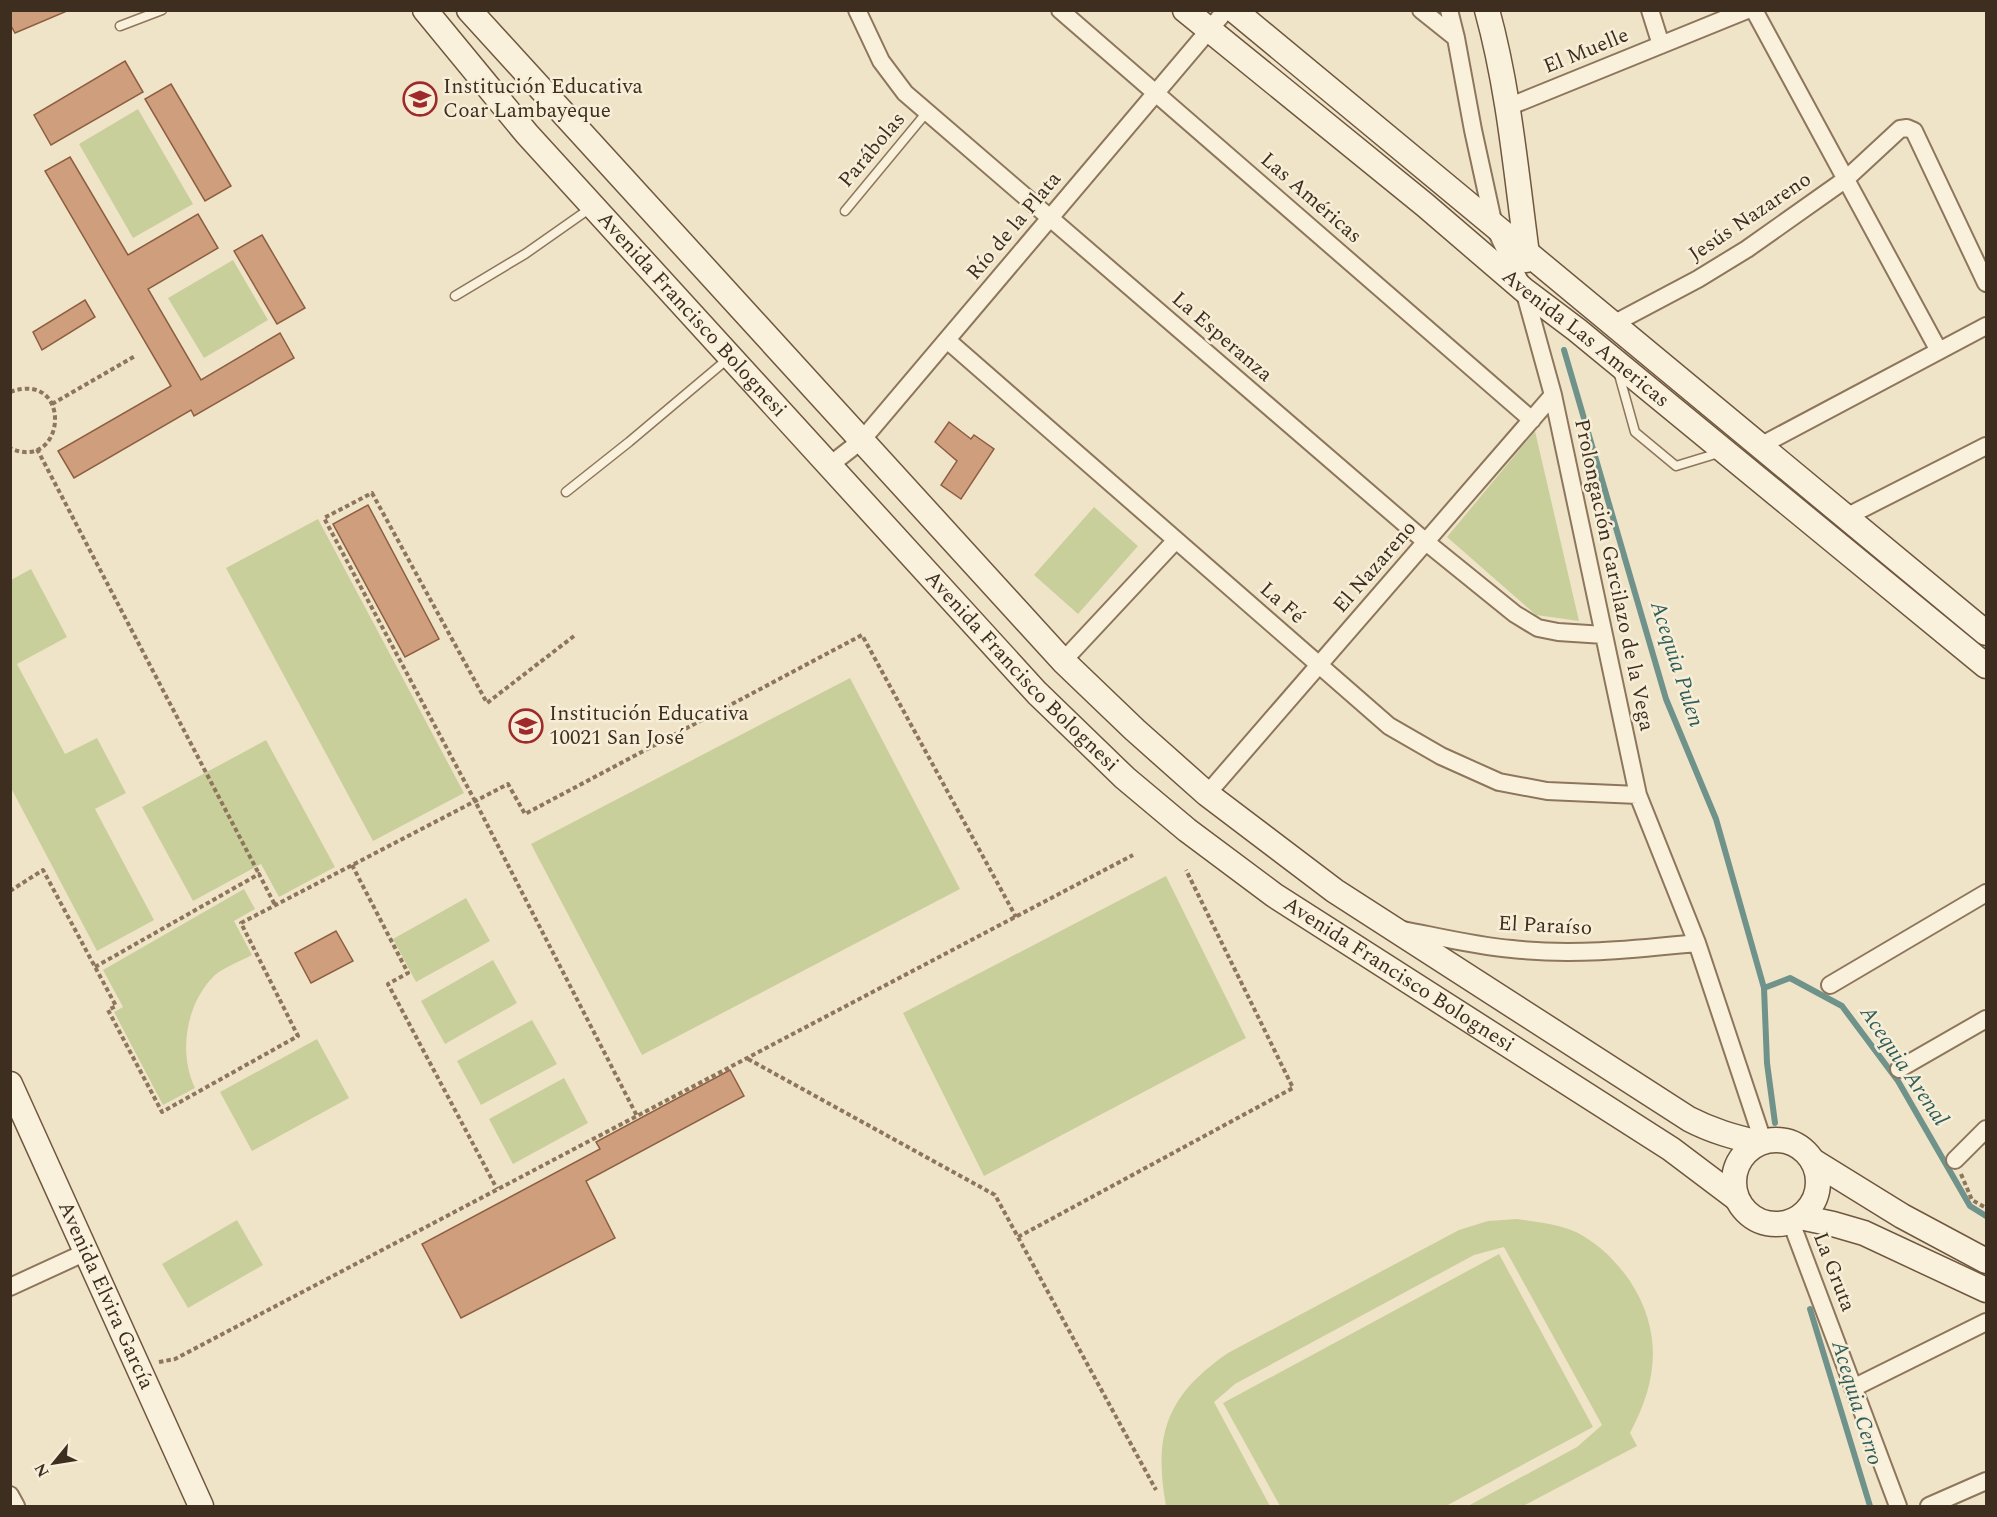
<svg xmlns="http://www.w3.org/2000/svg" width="1997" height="1517" font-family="Spectral,serif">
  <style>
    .green { fill: #c9cf9b }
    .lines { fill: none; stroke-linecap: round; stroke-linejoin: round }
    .stream { stroke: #6f938a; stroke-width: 6 }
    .building { fill: #cf9f7d; stroke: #8d5f41; stroke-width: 1.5 }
    .lane-casing { stroke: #8d765c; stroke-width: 11 }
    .street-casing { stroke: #8d765c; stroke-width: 20 }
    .secondary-casing { stroke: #6f573f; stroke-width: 27 }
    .path { stroke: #8d765c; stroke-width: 4; stroke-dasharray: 4.5 3; stroke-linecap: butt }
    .lane { stroke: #faf1dc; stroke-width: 8 }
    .street { stroke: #faf1dc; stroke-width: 16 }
    .secondary { stroke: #faf1dc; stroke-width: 24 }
    .labels { text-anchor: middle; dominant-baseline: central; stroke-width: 5; stroke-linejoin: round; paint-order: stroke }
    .street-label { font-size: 21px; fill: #3d2e20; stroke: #f7eed8 }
    .poi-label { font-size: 21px; fill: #3d2e20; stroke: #f7eed8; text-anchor: start }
    .water-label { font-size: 22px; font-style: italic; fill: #2f5d5a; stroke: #f7eed8 }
  </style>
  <rect width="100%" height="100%" fill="#f0e4c8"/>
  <!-- green -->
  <path class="green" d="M138,109L193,204L133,238L79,144Z
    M233,260L268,320L204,358L168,298Z
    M1535,431L1579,621L1536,615L1447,537Z
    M1094,507L1138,546L1078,614L1034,575Z
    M318,519L464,793L373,841L226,568Z
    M31,569L67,637L17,664L65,754L97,738L126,793L95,809L154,920L97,951L11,788V580Z
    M850,678L960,889L642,1055L531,844Z
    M266,740L335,867L279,897L261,864L193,901L142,807Z
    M1166,876L1246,1038L984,1176L903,1013Z
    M244,889L255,909L234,921L252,955C241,961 225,967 215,975C186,1003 178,1052 195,1088L163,1105L114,1012L123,1007L103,970Z
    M466,898L490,941L416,982L393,939Z
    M493,960L517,1003L445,1044L421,1001Z
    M532,1020L557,1064L481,1105L457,1061Z
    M317,1039L349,1098L252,1151L220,1092Z
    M564,1078L588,1123L513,1164L489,1119Z
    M1517,1219C1537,1222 1558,1224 1576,1232C1598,1243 1616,1261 1630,1281C1663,1332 1658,1381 1630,1433L1637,1446L1523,1506H1468L1577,1447L1602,1425L1504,1247L1474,1255L1235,1384L1214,1402L1270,1506H1166C1153,1434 1167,1395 1228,1353L1459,1230L1488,1221Z
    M237,1220L263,1265L188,1308L162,1264Z
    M1499,1254L1593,1427L1446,1506H1280L1223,1403Z"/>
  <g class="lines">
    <!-- stream -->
    <path class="stream" d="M1564,350L1666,699L1716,819L1764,988L1767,1063L1775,1123
      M1764,988L1790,978L1842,1006L1898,1081L1970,1206L1986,1216
      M1810,1309L1870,1506"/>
  </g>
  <!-- building -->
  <path class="building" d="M10,10H67V11L15,33L10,24Z
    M125,61L143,92L51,145L34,115Z
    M171,84L231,186L205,201L145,99Z
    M70,157L128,255L198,214L218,248L148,289L201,380L280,333L294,358L194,416L191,410L74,478L58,451L171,386L45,171Z
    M262,235L305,308L277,324L234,251Z
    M85,300L95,317L42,350L33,332Z
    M949,422L971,439L974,435L994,449L961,499L941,485L957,461L935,442Z
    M368,505L439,639L405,657L333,524Z
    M336,931L353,961L311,983L295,953Z
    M730,1070L744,1096L586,1181L615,1238L461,1318L422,1244L600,1149L596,1142Z"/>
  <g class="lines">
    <!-- lane casing -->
    <g class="lane-casing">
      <path id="lane" d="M120,26L162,10
        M845,211L927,112
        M455,296L525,254L592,207
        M1618,371L1635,432L1676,466L1722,452
        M566,492L629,442L730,357"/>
    </g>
    <!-- street casing -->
    <g class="street-casing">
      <path id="street" d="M857,10L881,61L905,93L1426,542L1515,614L1538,628L1558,632L1604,635
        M1060,10L1532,420
        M1421,10L1456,38
        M1449,10L1456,38L1473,130L1494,226L1524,290L1553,395L1638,795L1697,943L1763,1141
        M1650,10L1661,45
        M1754,10L1939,351
        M1508,107L1747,10
        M1613,324L1698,279L1747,249L1846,179L1900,129L1907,128L1914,131L1986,283
        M947,340L1389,726L1441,756L1499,782L1547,791L1638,795
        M1760,446L1986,326
        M830,465L862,440L1226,10
        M1846,517L1986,446
        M1063,661L1176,540
        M1207,794L1553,395
        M1403,930C1439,937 1476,946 1512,949C1574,956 1636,949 1697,943
        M1830,985L1986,893
        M1899,1069L1986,1019
        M1955,1160L1986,1129
        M1791,1222L1898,1506
        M10,1287L86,1252
        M1853,1388L1986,1322
        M10,1495L16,1506
        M1929,1506L1986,1481"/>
    </g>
    <!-- secondary casing -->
    <g class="secondary-casing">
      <g id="secondary">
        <path id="s1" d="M425,10L527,134L1037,693L1125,778L1187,830L1274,895L1671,1149L1736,1198"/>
        <path d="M469,10L1063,661L1135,730L1207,794L1335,891L1689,1119C1712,1131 1734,1137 1759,1143"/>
        <path id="s2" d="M1185,10L1425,205L1524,290L1577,330L1986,666"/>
        <path d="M1234,10L1986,633"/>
        <path d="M1487,10C1509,90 1516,172 1527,254L1526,260"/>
        <path id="s3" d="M10,1084L201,1506"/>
        <circle cx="1776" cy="1182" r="42"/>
        <path d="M1813,1161L1902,1216L1986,1261"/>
        <path d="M1800,1217L1833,1224L1864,1233L1986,1290"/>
      </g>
    </g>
    <!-- path -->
    <path class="path" d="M10,392C74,369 66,474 10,448
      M52,404L135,356
      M37,449L259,874
      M574,636L487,703L372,493L324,518L475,801L637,1116
      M352,865L408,973L388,984L497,1189
      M10,891L43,870L116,1006L108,1010L162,1112L298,1036L241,923L508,784L525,814L862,635L1016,917
      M95,967L259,874L275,905
      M748,1059L995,1195L1156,1490
      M1961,1174L1972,1200L1986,1208
      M1018,1237L1293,1088L1186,870
      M159,1362L175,1359L1133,855"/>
    <!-- lane -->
    <use href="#lane" class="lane"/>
    <!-- street -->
    <use href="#street" class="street"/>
    <!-- secondary -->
    <use href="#secondary" class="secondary"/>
  </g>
  <!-- icons -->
  <defs>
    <g id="school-ring" transform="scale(1.725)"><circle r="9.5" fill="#f7eed8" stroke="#9e2a2b" stroke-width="1.5"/><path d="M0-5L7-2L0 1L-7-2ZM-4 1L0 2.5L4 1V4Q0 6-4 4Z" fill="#9e2a2b"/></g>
  </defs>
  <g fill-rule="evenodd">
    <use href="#school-ring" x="420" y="99"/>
    <use href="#school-ring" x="526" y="726"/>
  </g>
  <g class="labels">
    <!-- street labels -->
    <g class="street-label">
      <text transform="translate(1586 51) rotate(-22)">El Muelle</text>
      <text transform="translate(872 150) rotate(-50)">Parábolas</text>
      <text transform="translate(1311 198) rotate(41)">Las Américas</text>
      <text transform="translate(1750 217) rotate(-34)">Jesús Nazareno</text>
      <text transform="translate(1014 226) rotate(-50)">Río de la Plata</text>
      <text stroke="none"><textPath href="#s1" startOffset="405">Avenida Francisco Bolognesi</textPath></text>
      <text transform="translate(1222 337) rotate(41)">La Esperanza</text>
      <text stroke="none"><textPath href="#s2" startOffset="518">Avenida Las Americas</textPath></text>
      <text transform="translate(1375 567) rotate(-49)">El Nazareno</text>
      <text transform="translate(1614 575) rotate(78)">Prolongación Garcilazo de la Vega</text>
      <text transform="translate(1282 603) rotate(41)">La Fé</text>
      <text stroke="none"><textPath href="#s1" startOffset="891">Avenida Francisco Bolognesi</textPath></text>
      <text transform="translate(1545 926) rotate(3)">El Paraíso</text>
      <text stroke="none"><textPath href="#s1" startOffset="1377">Avenida Francisco Bolognesi</textPath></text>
      <text transform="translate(1834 1272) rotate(69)">La Gruta</text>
      <text stroke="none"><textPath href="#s3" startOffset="232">Avenida Elvira García</textPath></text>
    </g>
    <!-- poi labels -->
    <g class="poi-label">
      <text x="443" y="87">Institución Educativa<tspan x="443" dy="24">Coar Lambayeque</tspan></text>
      <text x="549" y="714">Institución Educativa<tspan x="549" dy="24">10021 San José</tspan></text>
    </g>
    <!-- water labels -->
    <g class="water-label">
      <text transform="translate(1677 664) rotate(72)">Acequia Pulen</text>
      <text transform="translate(1904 1066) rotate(56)">Acequia Arenal</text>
      <text transform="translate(1857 1403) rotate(73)">Acequia Cerro</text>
    </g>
  </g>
  <!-- border -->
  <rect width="1997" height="1517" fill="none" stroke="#3d2e20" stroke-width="24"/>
  <!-- north arrow -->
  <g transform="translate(54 1463) rotate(240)" stroke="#f7eed8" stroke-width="4.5" paint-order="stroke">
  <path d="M0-4.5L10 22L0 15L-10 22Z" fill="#3d2e20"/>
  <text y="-9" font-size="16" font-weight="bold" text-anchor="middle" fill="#3d2e20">N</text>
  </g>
</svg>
